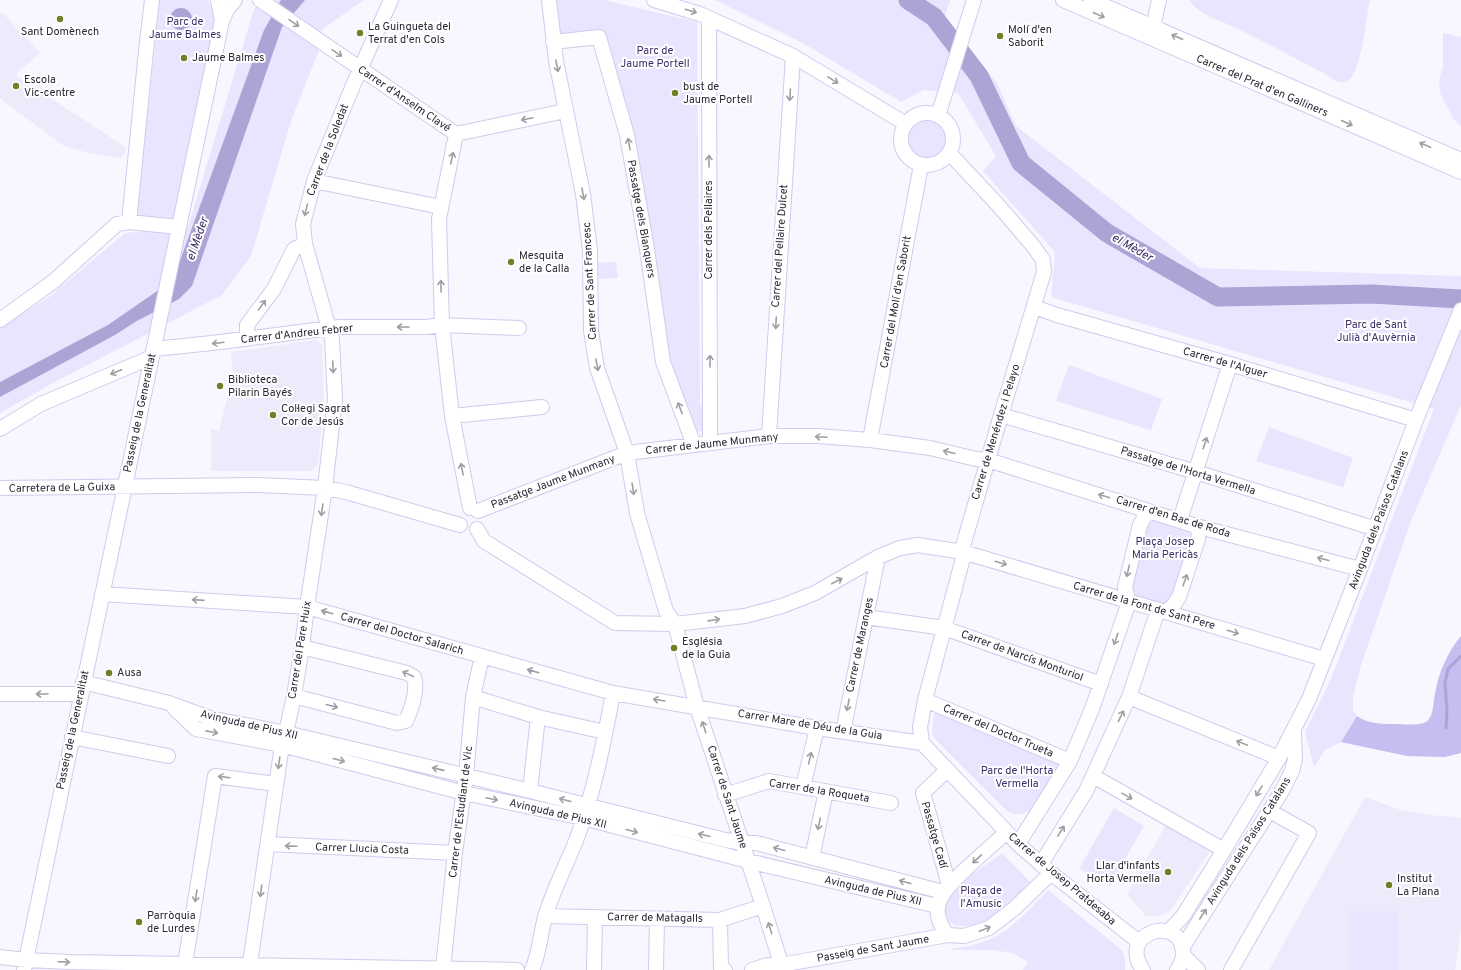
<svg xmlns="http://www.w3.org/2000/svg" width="1461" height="970" font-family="Overpass,sans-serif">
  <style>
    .built { fill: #edeafb }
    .green { fill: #e9e5ff }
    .forest { fill: #c7bdf0 }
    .water { fill: #ada3d4 }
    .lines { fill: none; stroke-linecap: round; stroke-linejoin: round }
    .stream { stroke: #ada3d4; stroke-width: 3 }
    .river { stroke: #ada3d4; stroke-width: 19 }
    .minor-casing { stroke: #d0caed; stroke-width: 16 }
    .minor { stroke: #fff; stroke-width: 14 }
    .oneway { stroke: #9f9ea4 }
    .poi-dot { fill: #767d27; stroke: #fff; stroke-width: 1.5 }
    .labels { text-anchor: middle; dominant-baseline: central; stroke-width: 4; stroke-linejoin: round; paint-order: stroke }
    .park-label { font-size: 11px; fill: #3e2d69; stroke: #fff }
    .poi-label { font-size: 11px; fill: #292734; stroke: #fff; text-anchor: start }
    .street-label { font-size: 11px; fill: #292734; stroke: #fff }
    .water-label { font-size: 12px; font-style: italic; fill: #3f2e69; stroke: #fff }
  </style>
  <rect width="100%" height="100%" fill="#f8f6fe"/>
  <!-- built -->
  <path class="built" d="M2,12L40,53L15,75L127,148L121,158L92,154L64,146L2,100L0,98V14Z
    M316,340L322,345L324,400L318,465L311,471H211V429L219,431L233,376L231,352Z
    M1365,797L1401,810L1430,815L1461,818V929L1455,970H1269Z
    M1166,825L1211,850L1170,911L1158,916H1146L1127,894Z"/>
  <!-- green -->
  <path class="green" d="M160,0H208L215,16V23L174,222L136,218Z
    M264,0H364L324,28L309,43L319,50L291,121L251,256L222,295L53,383L0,413V328L49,297L125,233L188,227L254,9Z
    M552,0H604L697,22L700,406H708V431L691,432L669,361L655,258L633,129L602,31L557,36Z
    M715,0H950L945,17L997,83L1016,126L1200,268L1461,276V405L1411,521L1360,668L1353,697V710L1357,716L1341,742L1325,750L1314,767L1305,732L1331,679L1434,409L1051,297L1055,252L983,171L996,156L958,93L924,90L901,102L801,42Z
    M1189,0H1370C1366,16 1362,77 1345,82C1338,84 1330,77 1325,74C1296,59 1267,43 1238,29C1221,20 1201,17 1189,0Z
    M1443,33L1461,37V126L1454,120L1440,93L1439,81L1443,65Z
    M909 139a19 19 0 1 1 38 0a19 19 0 1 1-38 0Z
    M616,262L618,278L596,279L595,263Z
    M1069,365L1162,399L1151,430L1056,401Z
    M1269,427L1353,458L1343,487L1256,461Z
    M1154,518L1194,532L1174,597L1165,605L1134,596L1130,592L1148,520Z
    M935,709L1063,764L1032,810L1021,814H1013L1006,810L933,737L932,729Z
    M1114,808L1144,826L1110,886L1079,869Z
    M1002,853L1030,882L1002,910L989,920L973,926H956L945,919C945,912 944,906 946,900C951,886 990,863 1002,853Z
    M1048,890L1123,951L1125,959V970H1023L1028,962L1013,953L992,950H951L950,949C966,947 981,944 995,937C1013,928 1034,905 1048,890Z
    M1398,911L1399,970H1348V912Z"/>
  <!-- forest -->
  <path class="forest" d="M1461,636V753L1445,757L1407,756L1341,742L1357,716C1368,724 1382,724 1395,724C1404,724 1418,726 1426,722C1434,717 1433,702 1435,694C1438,674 1448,651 1461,636Z"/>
  <!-- water -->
  <path class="water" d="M281,0H305L282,27L192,286L179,299L135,322L115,335L0,397V382L108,325L173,280L264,30Z
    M170 19a11 11 0 1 1 22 0a11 11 0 1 1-22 0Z"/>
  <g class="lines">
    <!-- stream -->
    <path class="stream" d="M1446,728L1447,711L1445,683L1448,669L1461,656"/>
    <!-- river -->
    <path class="river" d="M908,0L934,17L979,76L1021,163L1107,233L1218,297L1371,294L1461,299"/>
    <!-- minor casing -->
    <g class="minor-casing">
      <path id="minor" d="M218,0L222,21
        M260,0L456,134L565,111
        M549,0L556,61L583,194L590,250L591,331L597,368L627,453L637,513L666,611L675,624L697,707L763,906L783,970
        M654,0L700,14L793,56L906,124
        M1063,0L1461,172
        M1091,0L1461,160
        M709,18L710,442
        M1153,27L1159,0
        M553,42L599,37L627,135L647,249L663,362L694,445
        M901 139a26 26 0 1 1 52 0a26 26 0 1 1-52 0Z
        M938,116L974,0
        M456,134L439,219L442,325L452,416L470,508
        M314,181L441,207
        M129,222L146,51L152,0
        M1034,307L1057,315L1230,364L1416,420
        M0,320L54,281L117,224L129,222L179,227
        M247,339V325L274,289L294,249L305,244
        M154,349L212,343L339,327H426L442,325L519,328
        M1001,415L1196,472L1376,529
        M452,416L542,407
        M0,429L41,404L152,357
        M769,436L793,56
        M870,440L921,165
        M0,488L258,485L325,488L346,492L460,525
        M478,511L627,453L769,436H818L870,440L930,448L976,459L988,460L1196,526L1360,569
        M1180,520L1230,364
        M477,529L484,541L615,623L675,624L745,616L782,606L815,593L878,557L900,548L918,545L963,552L1324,659
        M102,594L307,607L613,693L817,728L922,743
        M1165,612L1173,606L1179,597L1198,539L1199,533L1196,526
        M866,617L944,628L1101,684
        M83,682L169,703L210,718L286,733L530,791L725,840L743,843H756L943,892
        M0,694H81
        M294,696L397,723L406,721C412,708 418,691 414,677L407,673L302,647
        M473,697L538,717L605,732
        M1129,697L1279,758
        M925,700L1070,761
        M174,708L196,729L282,745L464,793L583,818L748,861L937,906
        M843,732L878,557
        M72,737L168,756
        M922,743L920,727L925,700L963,558V546L1001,415L1044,272L1043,260L1034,247L998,205L954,158L948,156
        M922,743L1018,844L1051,873L1139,942
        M947,770L923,793L949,885
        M1093,776L1224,850
        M803,787L817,728
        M530,791L538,717
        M725,795L769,781L891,803
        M268,844L455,853
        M1018,844L1070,761L1092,709L1129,602L1125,587L1140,525L1145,516L1153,512
        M812,858L826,791
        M1041,864L1086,791L1129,697L1158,610
        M545,916L720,920L763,906
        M720,920L721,968L725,970
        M1168,932L1183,916L1224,850L1279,758L1309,699L1360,569L1416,420L1461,310
        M948,935C923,906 948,886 969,866C981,855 993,844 1006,833
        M1182,948L1282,791L1292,771L1295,759L1294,732
        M1183,955L1198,970
        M0,957L26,960L70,962L517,970
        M185,964L215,776L276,784
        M443,968L455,853L466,776L473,697L482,656
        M24,970L222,21L227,10L235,0
        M249,970L282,745L286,733L294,696L302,647L307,607L325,488L335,399L332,339L305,244L303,224L314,181L354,83L391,0
        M532,970C540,952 540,933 546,914C554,888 567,864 577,838C594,792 604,742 613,693
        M594,970L595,917
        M656,970L657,919
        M752,970L767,965H781L948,935L964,936L989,928L1015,908L1051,873
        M1143,970C1117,933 1178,914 1183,950C1184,958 1181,964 1177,970
        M1231,970L1309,833L1270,811"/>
    </g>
    <!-- minor -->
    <use href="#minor" class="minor"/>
  </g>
  <!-- one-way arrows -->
  <defs><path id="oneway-shaft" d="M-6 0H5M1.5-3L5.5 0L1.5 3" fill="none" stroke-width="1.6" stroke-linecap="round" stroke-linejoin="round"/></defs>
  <g class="oneway">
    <use href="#oneway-shaft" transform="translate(691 11) rotate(17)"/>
    <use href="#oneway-shaft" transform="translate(1099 15) rotate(23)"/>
    <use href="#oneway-shaft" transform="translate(294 23) rotate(35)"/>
    <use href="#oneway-shaft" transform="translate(1177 37) rotate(-157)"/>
    <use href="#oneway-shaft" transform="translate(337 53) rotate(34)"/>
    <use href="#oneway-shaft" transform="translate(557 66) rotate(79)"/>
    <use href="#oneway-shaft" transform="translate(833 80) rotate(31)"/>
    <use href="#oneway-shaft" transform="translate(790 95) rotate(94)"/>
    <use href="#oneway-shaft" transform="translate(527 119) rotate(168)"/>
    <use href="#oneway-shaft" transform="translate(1347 123) rotate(24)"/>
    <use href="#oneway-shaft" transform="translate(629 144) rotate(-100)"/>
    <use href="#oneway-shaft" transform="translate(1425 145) rotate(-157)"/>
    <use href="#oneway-shaft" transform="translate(452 158) rotate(-78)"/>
    <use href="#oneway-shaft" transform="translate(709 161) rotate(-90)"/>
    <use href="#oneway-shaft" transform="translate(583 194) rotate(80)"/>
    <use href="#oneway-shaft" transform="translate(306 210) rotate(104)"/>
    <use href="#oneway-shaft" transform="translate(441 286) rotate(-91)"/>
    <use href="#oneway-shaft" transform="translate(262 305) rotate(-54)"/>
    <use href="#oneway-shaft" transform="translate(776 323) rotate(93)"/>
    <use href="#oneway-shaft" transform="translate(403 327) rotate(-180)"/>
    <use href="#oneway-shaft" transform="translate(218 343) rotate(173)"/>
    <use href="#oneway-shaft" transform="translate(710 361) rotate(-90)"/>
    <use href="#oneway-shaft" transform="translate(597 365) rotate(78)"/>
    <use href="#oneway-shaft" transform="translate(333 367) rotate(87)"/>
    <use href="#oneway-shaft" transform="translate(116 372) rotate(157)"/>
    <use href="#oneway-shaft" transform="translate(680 408) rotate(-111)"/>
    <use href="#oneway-shaft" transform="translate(821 437) rotate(-177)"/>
    <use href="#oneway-shaft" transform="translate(1205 443) rotate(-72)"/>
    <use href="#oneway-shaft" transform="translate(949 452) rotate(-166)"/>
    <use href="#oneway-shaft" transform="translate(462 469) rotate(-101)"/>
    <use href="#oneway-shaft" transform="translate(633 489) rotate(81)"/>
    <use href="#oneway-shaft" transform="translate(1104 496) rotate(-163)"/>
    <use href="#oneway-shaft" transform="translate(322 510) rotate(99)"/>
    <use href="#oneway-shaft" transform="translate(1323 559) rotate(-165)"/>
    <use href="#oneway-shaft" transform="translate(1001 563) rotate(17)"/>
    <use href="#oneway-shaft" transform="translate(1128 571) rotate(103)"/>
    <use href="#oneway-shaft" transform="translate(1185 580) rotate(-71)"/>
    <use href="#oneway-shaft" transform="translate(837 581) rotate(-28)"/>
    <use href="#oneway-shaft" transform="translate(198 600) rotate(-176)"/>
    <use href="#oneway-shaft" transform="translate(327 612) rotate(-164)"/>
    <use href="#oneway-shaft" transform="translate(714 620) rotate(-8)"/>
    <use href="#oneway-shaft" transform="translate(1233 632) rotate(17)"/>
    <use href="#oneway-shaft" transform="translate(1116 639) rotate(109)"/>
    <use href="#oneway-shaft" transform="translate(533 671) rotate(-164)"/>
    <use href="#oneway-shaft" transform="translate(408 674) rotate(-155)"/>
    <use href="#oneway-shaft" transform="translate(42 694) rotate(180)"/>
    <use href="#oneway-shaft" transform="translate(659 700) rotate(-171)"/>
    <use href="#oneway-shaft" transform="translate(848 705) rotate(101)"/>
    <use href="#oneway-shaft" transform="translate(332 706) rotate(15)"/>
    <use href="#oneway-shaft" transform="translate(1121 716) rotate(-65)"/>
    <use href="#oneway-shaft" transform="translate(704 727) rotate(-108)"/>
    <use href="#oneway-shaft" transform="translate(212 732) rotate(11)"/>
    <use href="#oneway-shaft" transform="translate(1242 743) rotate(-158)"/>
    <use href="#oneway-shaft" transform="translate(810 758) rotate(-77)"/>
    <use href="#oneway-shaft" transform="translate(339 760) rotate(15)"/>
    <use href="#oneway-shaft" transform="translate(279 763) rotate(98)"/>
    <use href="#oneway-shaft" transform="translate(438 769) rotate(-167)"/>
    <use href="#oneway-shaft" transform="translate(224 777) rotate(-173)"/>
    <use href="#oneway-shaft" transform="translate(1259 791) rotate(121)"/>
    <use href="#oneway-shaft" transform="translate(1127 796) rotate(29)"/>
    <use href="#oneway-shaft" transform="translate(492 799) rotate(12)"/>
    <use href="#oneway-shaft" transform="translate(565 800) rotate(-165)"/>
    <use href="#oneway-shaft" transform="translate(819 824) rotate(102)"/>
    <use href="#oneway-shaft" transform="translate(632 831) rotate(15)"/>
    <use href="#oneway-shaft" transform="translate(1061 831) rotate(-58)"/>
    <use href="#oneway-shaft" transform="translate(704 835) rotate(-166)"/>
    <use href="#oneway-shaft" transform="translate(291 846) rotate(-178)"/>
    <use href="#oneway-shaft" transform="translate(779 849) rotate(-165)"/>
    <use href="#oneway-shaft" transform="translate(977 859) rotate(137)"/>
    <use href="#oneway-shaft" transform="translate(905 882) rotate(-165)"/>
    <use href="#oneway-shaft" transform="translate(261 891) rotate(98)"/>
    <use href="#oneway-shaft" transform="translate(196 896) rotate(99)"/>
    <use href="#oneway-shaft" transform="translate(1203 914) rotate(-57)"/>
    <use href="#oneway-shaft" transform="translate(770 928) rotate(-107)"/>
    <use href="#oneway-shaft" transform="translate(985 929) rotate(-22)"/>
    <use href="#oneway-shaft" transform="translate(64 962) rotate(2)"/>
  </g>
  <!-- markers -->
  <g class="poi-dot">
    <circle cx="60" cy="19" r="4"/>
    <circle cx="360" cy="33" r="4"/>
    <circle cx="1000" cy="36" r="4"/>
    <circle cx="184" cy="58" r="4"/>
    <circle cx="16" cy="86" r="4"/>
    <circle cx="675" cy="93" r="4"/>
    <circle cx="511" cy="262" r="4"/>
    <circle cx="220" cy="386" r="4"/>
    <circle cx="273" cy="415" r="4"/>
    <circle cx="674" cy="648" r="4"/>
    <circle cx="109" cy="673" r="4"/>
    <circle cx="1168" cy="872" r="4"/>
    <circle cx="1389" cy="885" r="4"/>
    <circle cx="139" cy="922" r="4"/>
  </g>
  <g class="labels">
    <!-- park labels -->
    <g class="park-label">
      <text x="185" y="22">Parc de<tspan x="185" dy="13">Jaume Balmes</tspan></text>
      <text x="655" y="51">Parc de<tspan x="655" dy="13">Jaume Portell</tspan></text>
      <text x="1376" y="325">Parc de Sant<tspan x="1376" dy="13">Julià d'Auvèrnia</tspan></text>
      <text x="1165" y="542">Plaça Josep<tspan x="1165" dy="13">Maria Pericàs</tspan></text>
      <text x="1017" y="771">Parc de l'Horta<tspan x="1017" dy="13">Vermella</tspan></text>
      <text x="981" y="891">Plaça de<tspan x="981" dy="13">l'Amusic</tspan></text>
    </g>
    <!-- poi labels -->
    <g class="poi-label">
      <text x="368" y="27">La Guingueta del<tspan x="368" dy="13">Terrat d'en Cols</tspan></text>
      <text x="1008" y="30">Molí d'en<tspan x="1008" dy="13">Saborit</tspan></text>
      <text x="60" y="32" text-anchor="middle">Sant Domènech</text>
      <text x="192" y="58">Jaume Balmes</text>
      <text x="24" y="80">Escola<tspan x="24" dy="13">Vic-centre</tspan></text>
      <text x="683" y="87">bust de<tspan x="683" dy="13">Jaume Portell</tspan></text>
      <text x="519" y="256">Mesquita<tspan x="519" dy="13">de la Calla</tspan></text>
      <text x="228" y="380">Biblioteca<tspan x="228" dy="13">Pilarin Bayés</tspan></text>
      <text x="281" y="409">Col·legi Sagrat<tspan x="281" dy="13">Cor de Jesús</tspan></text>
      <text x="682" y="642">Església<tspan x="682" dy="13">de la Guia</tspan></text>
      <text x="117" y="673">Ausa</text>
      <text x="1160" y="866" text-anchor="end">Llar d'infants<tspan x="1160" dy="13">Horta Vermella</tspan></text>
      <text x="1397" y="879">Institut<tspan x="1397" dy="13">La Plana</tspan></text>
      <text x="147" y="916">Parròquia<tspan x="147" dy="13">de Lurdes</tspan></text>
    </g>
    <!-- street labels -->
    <g class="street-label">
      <text transform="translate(1262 86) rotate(23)">Carrer del Prat d'en Galliners</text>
      <text transform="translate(404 99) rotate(34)">Carrer d'Anselm Clavé</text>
      <text transform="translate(328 150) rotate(-69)">Carrer de la Soledat</text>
      <text transform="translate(641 219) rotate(80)">Passatge dels Blanquers</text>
      <text transform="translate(709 230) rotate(-90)">Carrer dels Pellaires</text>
      <text transform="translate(780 246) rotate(-86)">Carrer del Pellaire Dulcet</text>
      <text transform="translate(590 281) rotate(-93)">Carrer de Sant Francesc</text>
      <text transform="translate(896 302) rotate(-80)">Carrer del Molí d'en Saborit</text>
      <text transform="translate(297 334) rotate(-6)">Carrer d'Andreu Febrer</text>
      <text transform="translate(1225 363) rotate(16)">Carrer de l'Alguer</text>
      <text transform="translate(140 413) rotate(-78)">Passeig de la Generalitat</text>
      <text transform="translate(996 432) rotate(-73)">Carrer de Menéndez i Pelayo</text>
      <text transform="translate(712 444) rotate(-6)">Carrer de Jaume Munmany</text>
      <text transform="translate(1188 471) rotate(17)">Passatge de l'Horta Vermella</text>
      <text transform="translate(553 482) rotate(-21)">Passatge Jaume Munmany</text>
      <text transform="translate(62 488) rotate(-1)">Carretera de La Guixa</text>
      <text transform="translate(1173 517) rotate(17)">Carrer d'en Bac de Roda</text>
      <text transform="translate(1379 520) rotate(-69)">Avinguda dels Països Catalans</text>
      <text transform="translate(1144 606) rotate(16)">Carrer de la Font de Sant Pere</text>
      <text transform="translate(402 634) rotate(16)">Carrer del Doctor Salarich</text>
      <text transform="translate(860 645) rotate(-78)">Carrer de Maranges</text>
      <text transform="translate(300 650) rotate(-81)">Carrer del Pare Huix</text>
      <text transform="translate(1022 656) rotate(20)">Carrer de Narcís Monturiol</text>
      <text transform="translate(249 725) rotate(13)">Avinguda de Pius XII</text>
      <text transform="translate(810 725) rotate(9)">Carrer Mare de Déu de la Guia</text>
      <text transform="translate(73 730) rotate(-78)">Passeig de la Generalitat</text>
      <text transform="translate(998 731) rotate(23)">Carrer del Doctor Trueta</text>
      <text transform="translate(819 791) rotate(9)">Carrer de la Roqueta</text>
      <text transform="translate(727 797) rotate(72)">Carrer de Sant Jaume</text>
      <text transform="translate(461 812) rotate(-83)">Carrer de l'Estudiant de Vic</text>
      <text transform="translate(558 814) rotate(13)">Avinguda de Pius XII</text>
      <text transform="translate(934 835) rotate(74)">Passatge Cadí</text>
      <text transform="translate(1249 841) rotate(-58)">Avinguda dels Països Catalans</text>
      <text transform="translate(362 849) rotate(2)">Carrer Llucia Costa</text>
      <text transform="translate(1062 879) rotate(40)">Carrer de Josep Pratdesaba</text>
      <text transform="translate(873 891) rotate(13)">Avinguda de Pius XII</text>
      <text transform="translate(655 918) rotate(1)">Carrer de Matagalls</text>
      <text transform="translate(873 949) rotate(-10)">Passeig de Sant Jaume</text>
    </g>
    <!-- water labels -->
    <g class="water-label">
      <text transform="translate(198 239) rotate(-71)">el Mèder</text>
      <text transform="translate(1132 248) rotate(30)">el Mèder</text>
    </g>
  </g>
</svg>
